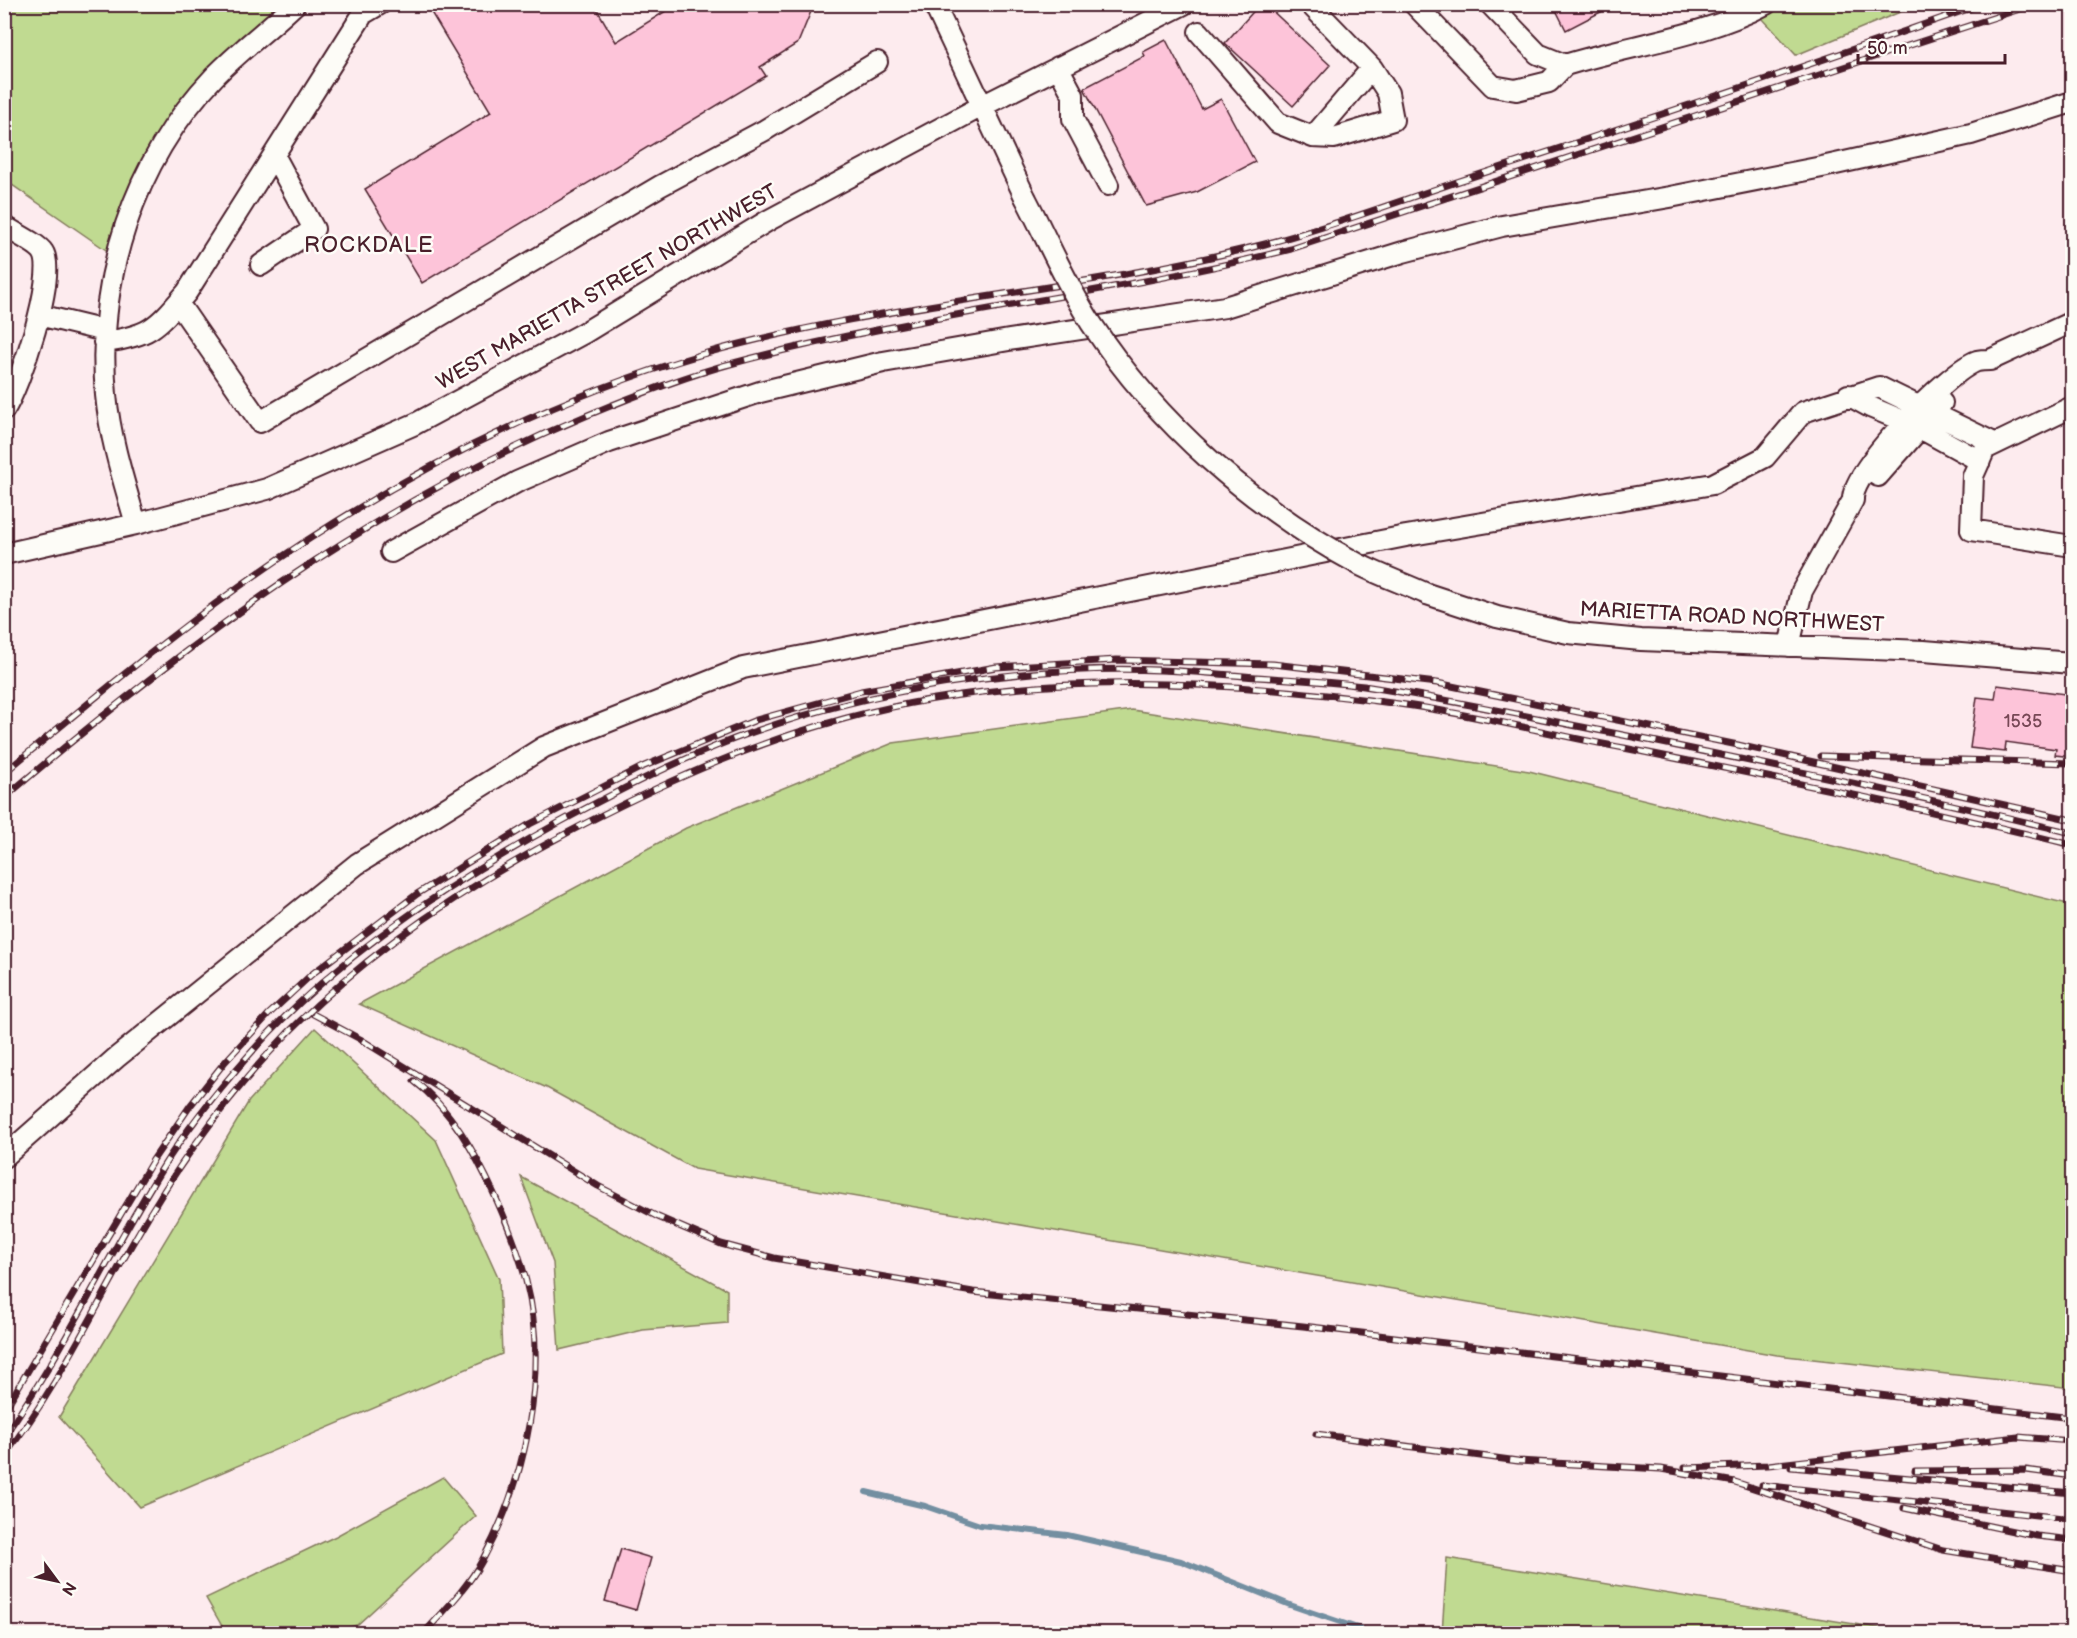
<svg xmlns="http://www.w3.org/2000/svg" width="2077" height="1638" font-family="'Balsamiq Sans',sans-serif">
  <style>
    .built { fill: #fdebee }
    .green { fill: #c0da91; stroke: #857c5e; stroke-width: 1.5 }
    .lines { fill: none; stroke-linecap: round; stroke-linejoin: round }
    .stream { stroke: #738fa1; stroke-width: 6 }
    .building { fill: #fdc4d9; stroke: #4a1f2b; stroke-width: 1.5 }
    .minor-casing { stroke: #4a1f2b; stroke-width: 24 }
    .minor { stroke: #fdfcf7; stroke-width: 20 }
    .rail-casing { stroke: #4a1f2b; stroke-width: 7 }
    .rail { stroke: #fdfcf7; stroke-width: 4.5; stroke-dasharray: 14; stroke-linecap: butt }
    .minor-bridge-casing { stroke: #4a1f2b; stroke-width: 24; stroke-linecap: butt }
    .minor-bridge { stroke: #fdfcf7; stroke-width: 20 }
    .labels { text-anchor: middle; dominant-baseline: central; stroke-width: 5; stroke-linejoin: round; paint-order: stroke }
    .number-label { font-size: 18px; fill: #774856 }
    .street-label { font-size: 21px; fill: #4a1f2b; stroke: #fdfcf7 }
    .neighbourhood-label { font-size: 22px; letter-spacing: 1.5px; fill: #4a1f2b; stroke: #fdfcf7 }
  </style>
  <rect width="100%" height="100%" fill="#fdfcf7"/>
  <filter id="ink" filterUnits="userSpaceOnUse"><feTurbulence type="fractalNoise" baseFrequency=".0167" numOctaves="2"/><feDisplacementMap in="SourceGraphic" scale="12" xChannelSelector="R" yChannelSelector="G"/><feConvolveMatrix kernelMatrix="1 2 1 2 8 2 1 2 1" color-interpolation-filters="sRGB"/></filter>
  <g filter="url(#ink)">
    <!-- built -->
    <path class="built" d="M1750,4L1796,55L1917,5H2072V905L1529,771L1132,710L893,743L686,828L360,1004L547,1088L694,1169L1777,1355L2072,1388V1633H1910L1447,1558L1442,1633H5L4,180L109,252L239,38L283,5Z"/>
    <!-- green -->
    <path class="green" d="M4,5H283L239,38L109,252L5,180Z
      M1750,5H1917L1796,55Z
      M1132,710L1529,771L2072,905V1388L1777,1355L694,1169L547,1088L359,1004L686,828L893,743Z
      M315,1028L436,1140L499,1279L502,1354L140,1507L59,1417L249,1101Z
      M521,1177L727,1290V1323L643,1330L559,1350L553,1263Z
      M443,1477L476,1516L357,1625L328,1633H226L206,1598L336,1536Z
      M1447,1558L1910,1633H1442Z"/>
    <g class="lines">
      <!-- stream -->
      <path class="stream" d="M866,1492L925,1506L980,1525L1067,1535L1181,1561L1290,1605L1375,1634"/>
    </g>
    <!-- building -->
    <path class="building" d="M426,4H594L616,42L677,4H814L798,43L760,67L766,76L422,283L365,189L491,112Z
      M1260,4H1265L1330,65L1293,106L1225,43Z
      M1553,4H1616L1566,30Z
      M1166,40L1202,109L1221,99L1255,162L1197,192L1146,206L1084,88L1145,56L1143,52Z
      M1997,685L2073,695V757L2055,755L2056,749L2006,742L2005,752L1970,748L1977,697L1995,699Z
      M621,1549L651,1558L636,1610L605,1601Z"/>
    <g class="lines">
      <!-- minor casing -->
      <g class="minor-casing">
        <path id="minor" d="M934,4L1025,197
          M1414,4L1493,86L1516,90L1549,82L1565,65
          M1490,4L1538,54L1565,65C1632,44 1704,37 1766,4
          M1199,32L1278,123L1313,137L1372,68L1310,4
          M1058,67L1073,95V119L1108,185
          M1313,137L1334,138L1393,120L1388,93L1372,68
          M4,226C13,232 38,244 43,252C58,274 19,388 4,410
          M261,265L314,229L274,155
          M178,303L260,422L660,186L765,130L877,62
          M39,315L105,331
          M104,342C151,336 157,327 187,292L363,14L380,4
          M1848,395L1870,407L1920,428L1980,461
          M2072,407L1985,449L1973,476L1971,530L2072,546
          M1878,476L1942,403
          M136,524C124,482 110,439 106,395C96,280 133,162 214,77C239,51 269,29 295,4
          M391,552L517,482L609,442L760,392L883,362L1009,340L1225,307L1403,252L1502,226L1670,197L1822,167L1971,134L2072,102
          M4,554L136,524L267,489L415,424L584,333L769,220L982,106L1184,4
          M1427,594L1497,617L1568,633L1641,640L1924,651L2072,663
          M1789,646L1802,591L1853,500C1851,471 1948,371 1977,361C1981,360 1986,360 1990,360L2072,322
          M4,1157L116,1058L357,864L544,747L743,668L1406,536L1713,484L1765,457L1803,412L1879,387L1994,443"/>
      </g>
      <!-- minor -->
      <use href="#minor" class="minor"/>
      <!-- rail casing -->
      <g class="rail-casing">
        <path id="rail" d="M1821,756L2072,763
          M4,773C74,715 143,657 215,604C362,496 528,405 703,354C887,301 1080,292 1265,244C1338,225 1409,197 1481,174C1649,119 1816,63 1982,4
          M4,798C184,645 368,506 588,415C634,396 682,377 730,364C914,314 1105,296 1291,249L2035,4
          M313,1014L360,1039L598,1186L658,1217L721,1244L774,1258L973,1292L1303,1326L2072,1418
          M414,1081C451,1109 476,1154 495,1196C507,1223 519,1252 526,1281C549,1370 526,1480 483,1559C468,1587 445,1610 423,1634
          M4,1411L153,1160L190,1106L224,1063L269,1014L312,974L417,894L530,824L642,767L756,720L861,691L996,667L1117,660L1273,664L1437,683L1738,745L2072,820
          M1316,1434L1518,1461L1661,1469L1735,1482L1943,1550L2072,1571
          M4,1436C67,1348 111,1247 170,1156C199,1112 233,1072 268,1034C350,948 456,879 560,822C616,792 674,762 734,739C867,689 1018,665 1160,670C1188,671 1216,674 1244,676C1284,679 1324,681 1364,686C1447,699 1530,717 1613,733C1767,764 1920,796 2072,833
          M4,1456C57,1389 93,1311 135,1239C173,1172 217,1110 269,1053C352,962 460,889 569,832C658,785 749,744 847,718C1026,670 1217,679 1399,704C1474,714 1549,734 1624,748C1774,778 1924,808 2072,845
          M1791,1467L2072,1493
          M1685,1468L1768,1465L2018,1437L2072,1441
          M1915,1471L2026,1470L2072,1476
          M1762,1485L2072,1519
          M1904,1508L2037,1536L2072,1540"/>
      </g>
      <!-- rail -->
      <use href="#rail" class="rail"/>
      <!-- minor-bridge casing -->
      <g class="minor-bridge-casing">
        <path id="minor-bridge" d="M1025,197C1047,239 1066,284 1091,323C1157,424 1254,508 1360,565C1382,576 1405,584 1427,594"/>
      </g>
      <!-- minor-bridge -->
      <use href="#minor-bridge" class="minor-bridge"/>
    </g>
  </g>
  <g class="labels">
    <!-- number labels -->
    <g class="number-label">
      <text x="2023" y="721">1535</text>
    </g>
    <!-- street labels -->
    <g class="street-label">
      <text transform="translate(607 287) rotate(-30)">WEST MARIETTA STREET NORTHWEST</text>
      <text transform="translate(1732 617) rotate(3)">MARIETTA ROAD NORTHWEST</text>
    </g>
    <!-- neighbourhood labels -->
    <g class="neighbourhood-label">
      <text x="369" y="245">ROCKDALE</text>
    </g>
  </g>
  <!-- margin -->
  <rect width="2077" height="1638" fill="none" stroke="#fdfcf7" stroke-width="24"/>
  <rect x="12" y="12" width="2053" height="1614" fill="none" stroke="#4a1f2b" stroke-width="2" filter="url(#ink)"/>
  <!-- north arrow -->
  <g transform="translate(57 1581) rotate(123)" stroke="#fdfcf7" stroke-width="4.5" paint-order="stroke">
  <path d="M0-4.5L10 22L0 15L-10 22Z" fill="#4a1f2b"/>
  <text y="-9" font-size="16" font-weight="bold" text-anchor="middle" fill="#4a1f2b">N</text>
  </g>
  <!-- scale -->
  <path d="M1858 54v9h147v-9" fill="none" stroke="#4a1f2b" stroke-width="3"/>
  <text x="1867" y="54" font-size="18" fill="#4a1f2b" stroke="#fdfcf7" stroke-width="4.5" paint-order="stroke">50 m</text>
</svg>
